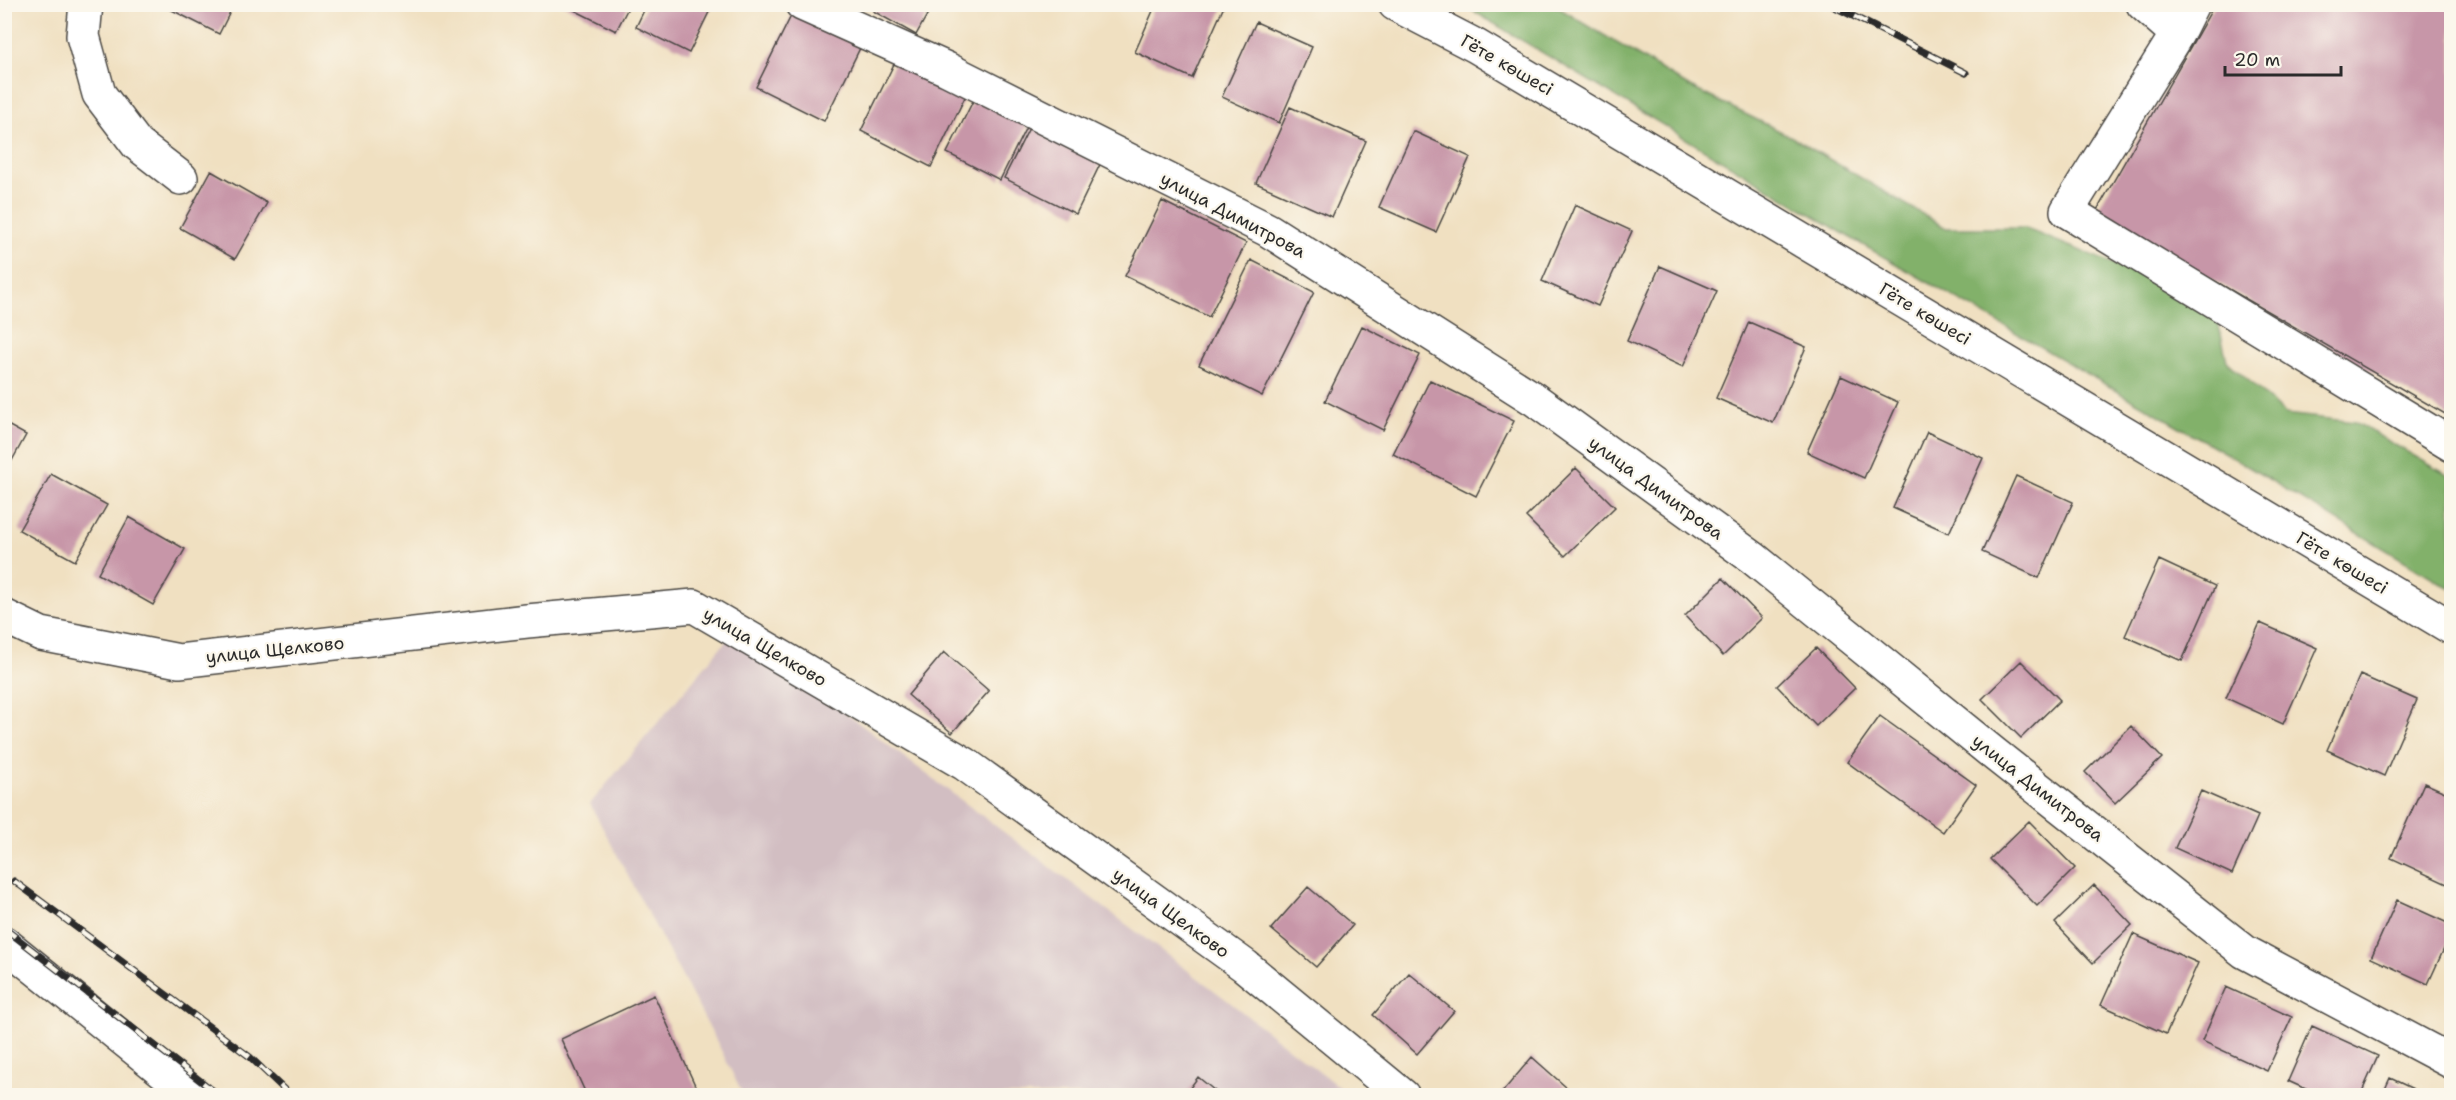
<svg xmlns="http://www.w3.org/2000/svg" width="2456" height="1100" font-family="'Shantell Sans',sans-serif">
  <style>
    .industrial { fill: #d2bec2 }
    .forest { fill: #82b16b; stroke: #566e4b; stroke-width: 1.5 }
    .building { fill: #c796a8 }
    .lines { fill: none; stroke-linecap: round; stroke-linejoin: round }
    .minor-casing { stroke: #494642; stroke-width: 36 }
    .major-casing { stroke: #494642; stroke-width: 36 }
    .minor { stroke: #fff; stroke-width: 33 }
    .major { stroke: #fff; stroke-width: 33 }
    .rail-casing { stroke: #2b2b2b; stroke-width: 7 }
    .rail { stroke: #fbf7ec; stroke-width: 4.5; stroke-dasharray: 14; stroke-linecap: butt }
    .labels { text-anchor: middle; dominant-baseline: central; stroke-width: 4.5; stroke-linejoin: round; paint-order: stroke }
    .street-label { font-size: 18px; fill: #2b2b2b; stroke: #fbf7ec }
  </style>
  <rect width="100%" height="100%" fill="#fbf7ec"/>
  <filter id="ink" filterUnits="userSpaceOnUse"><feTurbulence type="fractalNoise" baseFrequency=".0167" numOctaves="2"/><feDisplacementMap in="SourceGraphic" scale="12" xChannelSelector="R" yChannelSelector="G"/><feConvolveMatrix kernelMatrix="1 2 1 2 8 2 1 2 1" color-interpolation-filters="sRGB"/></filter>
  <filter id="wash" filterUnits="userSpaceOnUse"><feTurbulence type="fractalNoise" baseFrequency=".008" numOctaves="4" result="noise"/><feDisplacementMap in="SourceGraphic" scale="24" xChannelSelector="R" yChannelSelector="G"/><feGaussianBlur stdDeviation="1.35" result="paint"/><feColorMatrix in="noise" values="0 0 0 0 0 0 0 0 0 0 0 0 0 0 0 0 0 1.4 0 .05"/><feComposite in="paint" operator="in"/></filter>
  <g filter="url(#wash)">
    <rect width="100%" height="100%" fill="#f0e0c1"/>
    <!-- industrial -->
    <path class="industrial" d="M735,630L1223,997L1349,1095H743L718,1044L590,804Z"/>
    <!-- forest -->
    <path class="forest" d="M1463,5H1554L1690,87L1790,136L1946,228H2024L2214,304L2227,361L2285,414L2355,422L2451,477V589L2227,454L1849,237Z"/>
    <g id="blocks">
      <!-- building -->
      <path class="building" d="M160,4H234L219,34Z
        M562,4H630L616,31Z
        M647,4H713L689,53L636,27Z
        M877,4H933L916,35L873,11Z
        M1156,4H1225L1192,78L1135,52Z
        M2215,4H2452V418L2096,212Z
        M793,12L861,46L824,121L756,87Z
        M1256,22L1312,47L1279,123L1222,97Z
        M896,60L966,95L931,167L861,131Z
        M976,95L1029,121L1000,180L947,153Z
        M1290,107L1366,141L1332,217L1256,183Z
        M1034,118L1105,154L1076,214L1004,178Z
        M1413,131L1470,157L1436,232L1379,207Z
        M211,171L267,203L235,259L180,228Z
        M1162,201L1246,243L1209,317L1125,276Z
        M1575,205L1632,231L1598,306L1542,281Z
        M1251,260L1314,292L1262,396L1199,365Z
        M1660,266L1717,291L1683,367L1627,341Z
        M1749,322L1806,347L1773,423L1716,398Z
        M1362,326L1420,355L1383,430L1325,401Z
        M1841,376L1898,402L1864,478L1807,452Z
        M1430,380L1514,421L1476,496L1393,454Z
        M4,423L26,435L4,475Z
        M1927,432L1983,458L1949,533L1893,508Z
        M1576,468L1615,507L1565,556L1526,517Z
        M51,474L107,505L75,561L19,530Z
        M2016,476L2073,502L2039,578L1982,552Z
        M129,517L185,549L153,605L98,574Z
        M2159,560L2215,586L2182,661L2125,636Z
        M1723,578L1762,618L1723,656L1685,616Z
        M2260,623L2317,648L2283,724L2226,698Z
        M1816,648L1855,688L1816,726L1777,686Z
        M944,652L989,691L952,733L908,695Z
        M2021,661L2060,700L2021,738L1982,699Z
        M2360,675L2417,700L2384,776L2327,750Z
        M1880,716L1976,785L1943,832L1847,762Z
        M2131,726L2162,758L2115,803L2085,772Z
        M2424,783L2452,795V873L2447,884L2391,858Z
        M2201,791L2258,816L2232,874L2175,848Z
        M2029,821L2075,868L2037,906L1990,859Z
        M2094,885L2132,925L2093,963L2055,923Z
        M1308,887L1353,925L1316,967L1271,929Z
        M2397,900L2452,925V931L2428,984L2371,958Z
        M2133,934L2198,963L2166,1034L2101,1005Z
        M1409,973L1454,1011L1417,1054L1373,1015Z
        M2226,987L2292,1017L2267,1071L2202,1041Z
        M654,995L700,1096H587L561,1039Z
        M2312,1026L2378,1056L2360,1096H2321L2288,1081Z
        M1532,1057L1576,1096H1499Z
        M1198,1077L1221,1096H1184Z
        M2390,1078L2428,1096H2382Z"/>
    </g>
  </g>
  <g filter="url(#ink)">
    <use href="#blocks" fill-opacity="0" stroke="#494642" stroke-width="1.5"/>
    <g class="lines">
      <!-- minor casing -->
      <g class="minor-casing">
        <path id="minor" d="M86,4L83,36L99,94L137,144L181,178
          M802,4L947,69L1268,230L1534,399L1753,558L1993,753L2245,952L2452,1062
          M2143,4L2177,34L2192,4
          M2177,34L2067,211L2452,445
          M4,616L41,634L179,661L527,621L694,606L965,764L1245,966L1403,1096
          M4,943L194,1096"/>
      </g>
      <!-- major casing -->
      <g class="major-casing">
        <path id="major" d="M1395,4L1476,46L2452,628"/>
      </g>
      <!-- minor -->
      <use href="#minor" class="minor"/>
      <!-- major -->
      <use href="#major" class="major"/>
      <!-- rail casing -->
      <g class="rail-casing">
        <path id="rail" d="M1829,4L1966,73
          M14,881L250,1057L291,1096
          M4,928L220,1096"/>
      </g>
      <!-- rail -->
      <use href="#rail" class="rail"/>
    </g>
  </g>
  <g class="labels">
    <!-- street labels -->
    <g class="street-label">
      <text transform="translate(1507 65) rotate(30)">Гёте көшесі</text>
      <text transform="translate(1233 215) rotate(28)">улица Димитрова</text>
      <text transform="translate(1925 314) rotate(31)">Гёте көшесі</text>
      <text transform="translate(1656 488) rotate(36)">улица Димитрова</text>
      <text transform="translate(2342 563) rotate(31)">Гёте көшесі</text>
      <text transform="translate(765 647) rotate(30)">улица Щелково</text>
      <text transform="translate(275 650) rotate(-6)">улица Щелково</text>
      <text transform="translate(2038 788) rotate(38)">улица Димитрова</text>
      <text transform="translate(1171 913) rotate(36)">улица Щелково</text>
    </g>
  </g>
  <!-- margin -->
  <rect width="2456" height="1100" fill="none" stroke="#fbf7ec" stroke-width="24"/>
  <!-- scale -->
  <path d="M2225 66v9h116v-9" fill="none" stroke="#2b2b2b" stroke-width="3"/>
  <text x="2234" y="66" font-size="18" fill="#2b2b2b" stroke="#fbf7ec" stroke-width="4.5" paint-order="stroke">20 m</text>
</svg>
